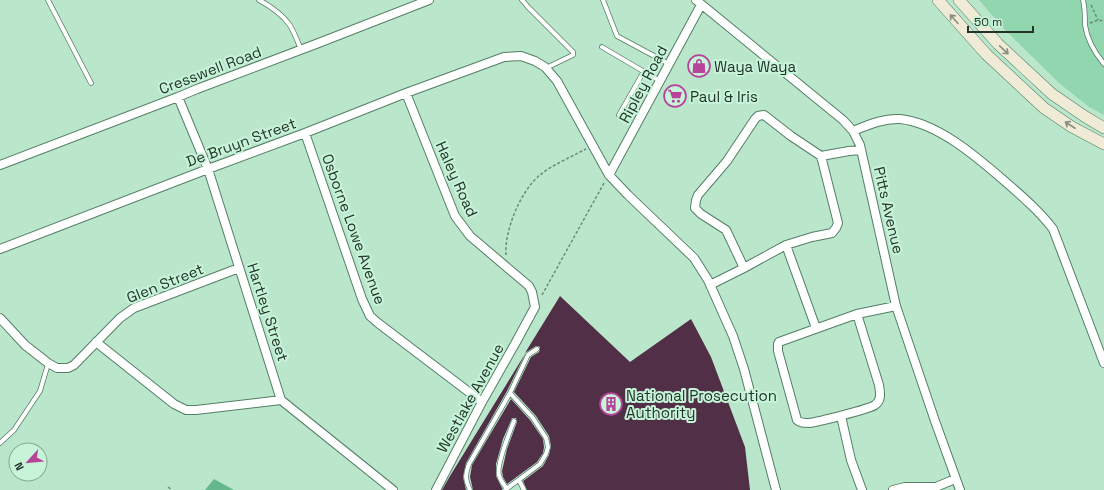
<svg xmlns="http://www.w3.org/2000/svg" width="1104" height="490" font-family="'Space Grotesk',sans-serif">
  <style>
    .green { fill: #91d6af }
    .forest { fill: #65b88b }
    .building { fill: #502f47 }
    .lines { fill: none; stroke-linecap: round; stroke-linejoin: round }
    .lane-casing { stroke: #547e66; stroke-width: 5.5 }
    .street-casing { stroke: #547e66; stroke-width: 10 }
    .secondary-casing { stroke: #547e66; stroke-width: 12 }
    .path { stroke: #6b8a78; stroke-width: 1.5; stroke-dasharray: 3 2; stroke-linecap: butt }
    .lane { stroke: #fff; stroke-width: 4 }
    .street { stroke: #fff; stroke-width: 8 }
    .secondary { stroke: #efebd6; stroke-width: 11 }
    .oneway { stroke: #899080 }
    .labels { text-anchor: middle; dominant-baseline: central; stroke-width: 4; stroke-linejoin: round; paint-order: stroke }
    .poi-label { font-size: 15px; fill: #23352b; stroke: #c7f4d9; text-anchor: start }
    .street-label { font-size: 15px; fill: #23352b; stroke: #c7f4d9 }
  </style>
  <rect width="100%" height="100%" fill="#bae7cc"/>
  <!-- green -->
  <path class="green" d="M979,0H1104V115L1089,107L1058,82L1005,30Z"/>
  <!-- forest -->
  <path class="forest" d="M214,479L234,490H205Z"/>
  <!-- building -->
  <path class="building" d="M560,296L630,362L691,319L711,357L745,447L750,490H527L523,481L543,466L549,455L551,446L549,436L536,416L514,392L531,357L539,352L540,348L539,346H536L525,353Z
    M525,354L507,391L466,463L463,477L466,490H442L450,476Z
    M511,399L530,420L543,439L544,447L543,453L537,462L507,484L503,477L502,471L507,449L517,422L516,418H512L503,439L496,464V476L502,488V490H473L470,477L472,465Z"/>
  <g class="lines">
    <!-- lane casing -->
    <g class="lane-casing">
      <path id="lane" d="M48,0L91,83
        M259,0C270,6 281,13 289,24C294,31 297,41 301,49
        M522,0L528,7L573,52V55L546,68
        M603,0L617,36L669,64
        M1083,0C1085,8 1085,16 1085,25C1087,39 1095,53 1104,64
        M602,47L660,81
        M619,115L644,71
        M0,443L14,430L40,391L48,364
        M519,480L524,490
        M507,489C504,485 500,480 499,475C496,466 510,431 514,421
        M470,490C465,479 465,475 469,464L510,393
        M505,490L540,464L546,454L548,447L546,438L533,418L510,393L528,355L537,349"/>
    </g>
    <!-- street casing -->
    <g class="street-casing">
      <path id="street" d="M696,0L843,120L853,131L860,145L896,306L935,421L960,490
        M406,93L455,216L470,236L516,275L529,286L532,292L535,307L516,342L482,402L436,490
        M178,97L208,169L281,400L393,490
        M853,131C868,125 884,118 900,119C939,123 979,159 1008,184C1024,198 1040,212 1053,229L1104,363
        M305,133L362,299L370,316L378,323L482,402
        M821,156L849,151L861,150
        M0,165L178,97L197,89L316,44L429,0
        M609,175L701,5
        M786,245L816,328
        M0,249L208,169L305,133L406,93L504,57L521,56L535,61L545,67L557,81L609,175L628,195L694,258L708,280L733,336L744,369L776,490
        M710,285L744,268L786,245L812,237L832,233L836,228L838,223L821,156L791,136L764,115L758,116L755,119L727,161L698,195L696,200L695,208L701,214L726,230L744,268
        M857,314L879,385C880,392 882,400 875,405C869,409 818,422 809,423C804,423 800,423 797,420L778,351V344L779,342L857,314L896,306
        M0,318L25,345L48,363L57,368H68L74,365L120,318L134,308L239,268
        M96,342L174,404L186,410H196L281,400
        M841,416L851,460L862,490
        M893,490L905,487H936L955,479"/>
    </g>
    <!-- secondary casing -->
    <g class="secondary-casing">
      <path id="secondary" d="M938,0L986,54L1044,108L1072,127L1104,144
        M959,0L998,44L1052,94L1084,116L1104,128"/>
    </g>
    <!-- path -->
    <path class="path" d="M1091,5L1098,20
      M1090,23L1098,20L1104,21
      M506,255C504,231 521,190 540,175C552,165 571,157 586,149
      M542,295L604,183
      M168,487L172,490"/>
    <!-- lane -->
    <use href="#lane" class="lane"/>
    <!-- street -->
    <use href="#street" class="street"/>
    <!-- secondary -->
    <use href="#secondary" class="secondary"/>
  </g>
  <!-- one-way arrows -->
  <defs><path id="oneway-shaft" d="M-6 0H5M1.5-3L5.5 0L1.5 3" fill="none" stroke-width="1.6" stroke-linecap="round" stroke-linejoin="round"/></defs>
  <g class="oneway">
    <use href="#oneway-shaft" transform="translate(954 19) rotate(-132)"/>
    <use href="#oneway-shaft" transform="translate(1004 50) rotate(43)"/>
    <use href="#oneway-shaft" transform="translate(1070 125) rotate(-147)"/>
  </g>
  <!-- icons -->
  <defs>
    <g id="shop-ring" transform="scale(1.15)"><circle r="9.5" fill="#c7f4d9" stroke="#b7439b" stroke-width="1.5"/><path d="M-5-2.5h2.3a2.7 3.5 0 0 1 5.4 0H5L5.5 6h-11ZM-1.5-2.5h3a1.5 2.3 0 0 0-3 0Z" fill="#b7439b"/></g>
    <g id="supermarket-ring" transform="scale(1.15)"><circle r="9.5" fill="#c7f4d9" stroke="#b7439b" stroke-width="1.5"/><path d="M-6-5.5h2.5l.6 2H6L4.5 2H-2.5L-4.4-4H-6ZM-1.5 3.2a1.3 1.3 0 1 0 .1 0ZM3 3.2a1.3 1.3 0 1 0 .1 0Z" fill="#b7439b"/></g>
    <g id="building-ring" transform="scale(1.15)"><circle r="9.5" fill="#c7f4d9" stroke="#b7439b" stroke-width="1.5"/><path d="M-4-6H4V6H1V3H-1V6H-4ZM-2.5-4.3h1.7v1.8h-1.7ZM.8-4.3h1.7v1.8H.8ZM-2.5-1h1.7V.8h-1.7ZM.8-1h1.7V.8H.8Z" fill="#b7439b"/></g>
  </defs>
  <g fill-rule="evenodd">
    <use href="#shop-ring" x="699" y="66"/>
    <use href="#supermarket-ring" x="675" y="96"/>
    <use href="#building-ring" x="611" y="404"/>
  </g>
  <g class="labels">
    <!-- poi labels -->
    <g class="poi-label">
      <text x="714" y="66">Waya Waya</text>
      <text x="690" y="96">Paul &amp; Iris</text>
      <text x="626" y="395">National Prosecution<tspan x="626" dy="17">Authority</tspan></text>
    </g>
    <!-- street labels -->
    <g class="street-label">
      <text transform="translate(210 70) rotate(-21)">Cresswell Road</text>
      <text transform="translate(643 84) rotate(-62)">Ripley Road</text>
      <text transform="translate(241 142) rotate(-20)">De Bruyn Street</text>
      <text transform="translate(457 179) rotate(66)">Haley Road</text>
      <text transform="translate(889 210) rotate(77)">Pitts Avenue</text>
      <text transform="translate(354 229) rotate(70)">Osborne Lowe Avenue</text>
      <text transform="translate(165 283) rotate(-22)">Glen Street</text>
      <text transform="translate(268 312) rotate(72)">Hartley Street</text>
      <text transform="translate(470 398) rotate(-61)">Westlake Avenue</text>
    </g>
  </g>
  <!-- north arrow -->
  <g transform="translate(28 462) rotate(243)"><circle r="19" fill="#c7f4d9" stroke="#85a893"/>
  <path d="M0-3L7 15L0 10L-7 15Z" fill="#b7439b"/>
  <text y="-6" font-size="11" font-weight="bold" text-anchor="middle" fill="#23352b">N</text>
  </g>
  <!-- scale -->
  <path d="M968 26v6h65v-6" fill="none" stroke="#23352b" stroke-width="2"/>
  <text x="974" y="26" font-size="12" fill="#23352b" stroke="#c7f4d9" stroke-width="3" paint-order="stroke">50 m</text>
</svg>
